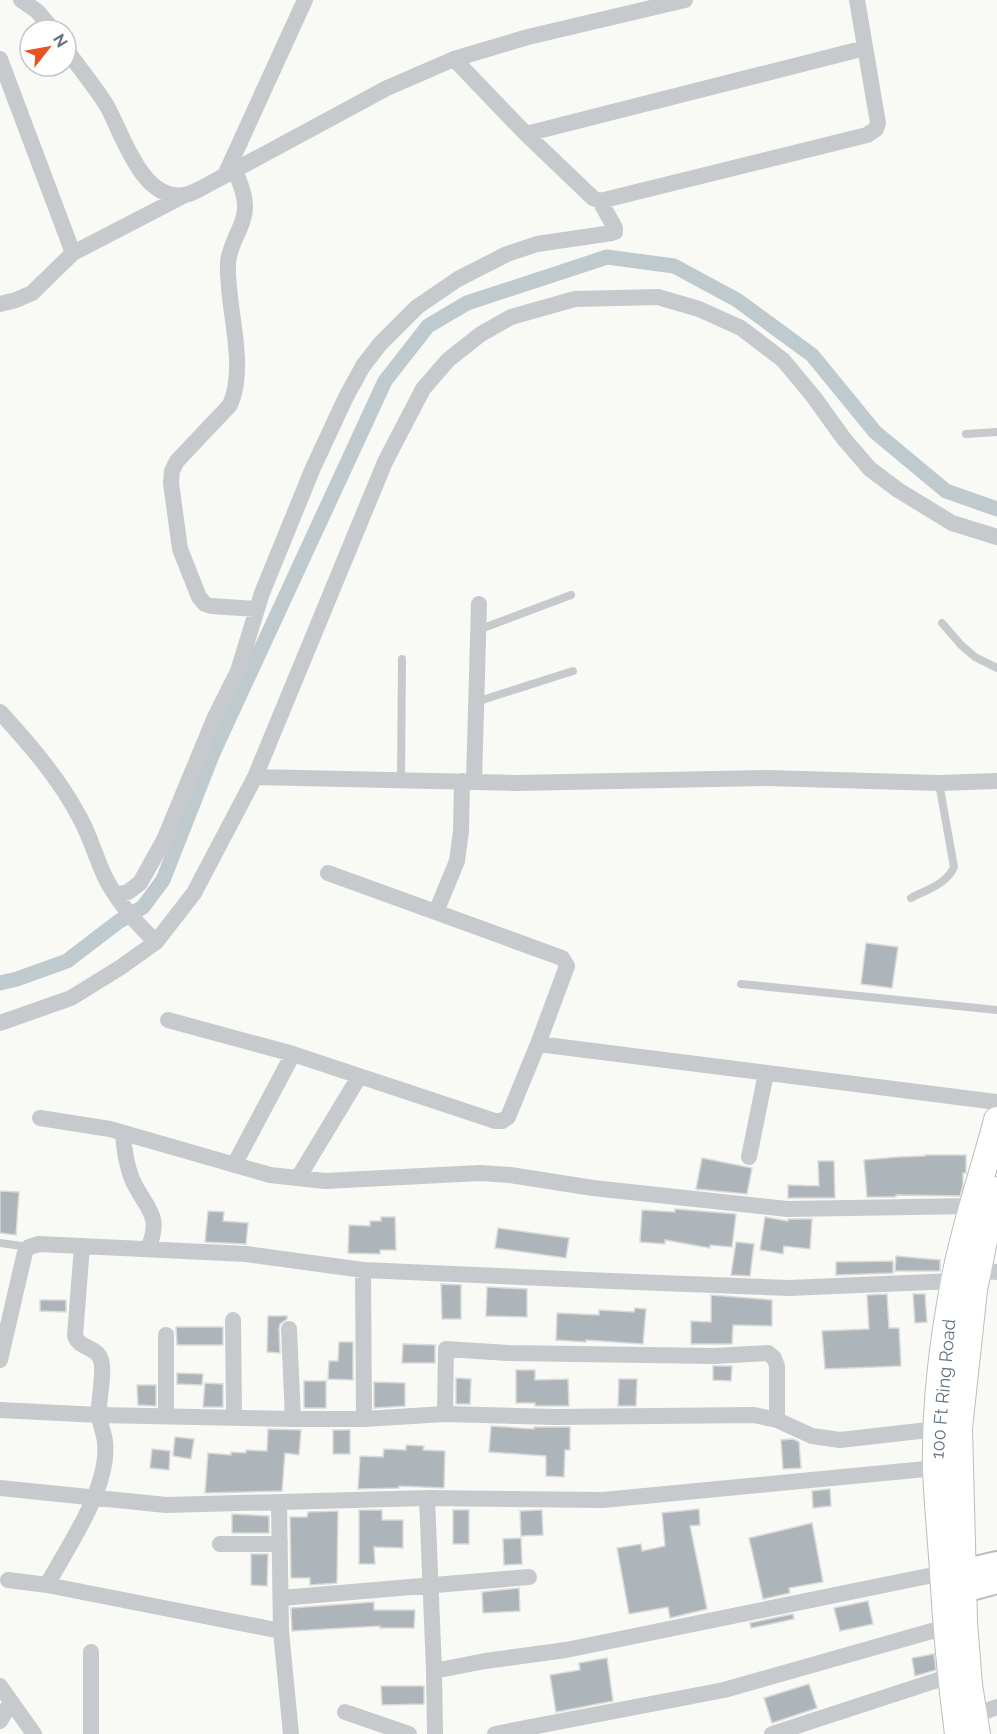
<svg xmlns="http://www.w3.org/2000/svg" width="997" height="1734" font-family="Raleway,sans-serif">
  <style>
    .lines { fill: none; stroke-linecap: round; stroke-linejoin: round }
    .canal { stroke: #bfcace; stroke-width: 15 }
    .building { fill: #adb5bb; stroke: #dadad8; stroke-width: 1.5 }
    .secondary-casing { stroke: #b8bec2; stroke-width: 26 }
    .primary-casing { stroke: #b9bdc1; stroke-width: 28 }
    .lane { stroke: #c6cacd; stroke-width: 8 }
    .street { stroke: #c6cacd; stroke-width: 16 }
    .secondary { stroke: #fff; stroke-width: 22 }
    .primary { stroke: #fff; stroke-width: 26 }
    .labels { text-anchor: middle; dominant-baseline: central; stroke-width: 6; stroke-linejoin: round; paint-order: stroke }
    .street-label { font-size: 18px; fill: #637482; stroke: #fff }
  </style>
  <rect width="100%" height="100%" fill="#f9f9f6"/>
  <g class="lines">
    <!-- canal -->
    <path class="canal" d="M0,983L17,979L67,961L118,922L143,907L163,880L213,753L385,381L428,326L467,303L607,257L674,266L737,300L812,355L875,432L946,491L997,509"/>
  </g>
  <!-- building -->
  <path class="building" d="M866,943L898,947L892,988L861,984Z
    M925,1155H966V1173H963V1185L960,1196L896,1195V1197H867L864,1160L898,1157L925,1156Z
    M702,1158L752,1168L747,1194L696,1189Z
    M818,1161H834L835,1198H788V1185L819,1186Z
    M0,1191L19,1192L16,1235L0,1233Z
    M675,1209L736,1214L732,1247L710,1245V1248L665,1240V1244L640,1242L642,1210L675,1212Z
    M208,1211L224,1212L223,1221L248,1223L246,1244L205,1242Z
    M381,1217H395L396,1250H380V1254L348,1253L349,1225L370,1226V1221H381Z
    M765,1217L788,1221V1219H812L810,1249L784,1246L783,1254L760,1250Z
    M498,1228L569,1238L566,1258L495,1248Z
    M736,1242L754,1244L750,1276L731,1275Z
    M896,1256L940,1260V1271H895Z
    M893,1261V1273L836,1275V1262Z
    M441,1284L461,1285V1319H442Z
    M487,1287L527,1289V1317L486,1316Z
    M887,1294L889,1328H899L901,1366L825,1369L822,1331L869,1329L867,1295Z
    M913,1294H925L927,1322L915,1323Z
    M711,1295L772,1300V1326L733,1325L732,1344H691V1321L711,1322Z
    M40,1300H66V1312L40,1311Z
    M635,1308L646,1309L643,1344L586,1340V1342L556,1340L557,1313L599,1315V1310L634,1312Z
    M268,1316H287V1319L280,1324L279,1329L280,1353L267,1352Z
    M176,1327H223V1345H177Z
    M339,1342H353V1380L328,1379L329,1361H338Z
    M403,1344L435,1345V1363H402Z
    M713,1366H732L731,1381L713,1380Z
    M516,1370H535V1380L568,1379L569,1406H535V1403H516Z
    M177,1373L203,1374L202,1385L177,1384Z
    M456,1378L471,1379L470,1404H456Z
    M619,1379H637L636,1406H618Z
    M304,1381H326V1408H304Z
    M374,1382L405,1383V1406L374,1408Z
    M205,1383L223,1384V1407H203Z
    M137,1385H156V1406L138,1405Z
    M491,1426L534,1429V1427H570V1450H565L564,1477L546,1476V1456L489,1452Z
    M268,1429L301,1430L299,1455L285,1453L282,1491L205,1493L208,1453L231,1455V1452L246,1453V1450L267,1451Z
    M333,1430H350V1454H333Z
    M175,1437L194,1439L191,1459L173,1456Z
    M793,1439L799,1442L801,1468L783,1469L781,1440Z
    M406,1445L424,1446L423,1450L445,1451L444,1488L399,1486V1488L358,1489L360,1456L383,1457L384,1449L406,1450Z
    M152,1449L170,1451L169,1470L150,1468Z
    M830,1489L831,1506L813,1508L812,1491Z
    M699,1509L700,1525L690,1526L707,1609L670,1618L668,1607L629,1614L617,1548L641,1544L642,1551L665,1546L662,1513Z
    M359,1510H382V1520H403V1548L374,1547L375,1564H359Z
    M453,1510H469V1544H453Z
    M542,1510L543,1535L521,1536L520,1511Z
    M338,1511L337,1583L310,1585V1578H291L290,1517H307L308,1512Z
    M232,1514L269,1516V1533H232Z
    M812,1523L823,1582L789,1588L790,1593L763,1599L749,1538Z
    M521,1538L522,1564L504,1565L503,1539Z
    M251,1554H268L267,1586L251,1585Z
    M519,1588L520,1611L483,1613L482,1592Z
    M868,1601L873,1624L840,1631L834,1608Z
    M374,1602V1610H415L414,1628H380V1626L292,1631L291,1608Z
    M793,1614L794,1619L751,1628L750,1623Z
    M934,1654L936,1670L915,1676L912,1658Z
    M607,1658L613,1701L556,1712L550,1675L580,1670L579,1663Z
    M809,1684L817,1708L772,1723L764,1698Z
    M381,1686H424V1704L382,1705Z"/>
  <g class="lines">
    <!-- secondary casing -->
    <g class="secondary-casing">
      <path id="secondary" d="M945,1573L963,1571L997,1563
        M946,1593L964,1591L997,1582"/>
    </g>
    <!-- primary casing -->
    <g class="primary-casing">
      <path id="primary" d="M958,1734C951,1680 946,1626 943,1571C941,1537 937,1502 936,1467C935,1409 943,1340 954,1282C964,1227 983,1174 997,1120
        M977,1734L969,1685L964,1622L959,1428L974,1290L988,1221L997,1190"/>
    </g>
    <!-- lane -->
    <path class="lane" d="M966,434L997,432
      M942,623L961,645L975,657L997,668
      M478,630L571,595
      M476,702L573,671
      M401,780L402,659
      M911,898C926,890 947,884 954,867L939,783
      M741,984L997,1010
      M0,1243L29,1247"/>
    <!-- street -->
    <path class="street" d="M21,0L37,11L53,30
      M66,49C79,68 95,86 107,106C123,135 142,202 185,195C189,194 194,192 198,190L387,88L454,59L528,37L685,0
      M0,59L73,253
      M454,59L526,134L593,198L600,201L867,135L876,129L878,123L857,0
      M526,134L865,48
      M235,170C239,181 245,193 245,205C246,225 229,243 228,263C226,307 248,364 230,405L177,461L172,471L171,483L180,549L199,597L205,604L211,606L256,609
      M225,175L305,0
      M0,304L16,300L32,293L73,253L185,195
      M0,712C30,745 59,778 80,818C90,836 96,858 105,877C117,901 136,923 156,942
      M255,777L517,783L767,778L939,783L997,781
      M474,782L479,604
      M116,895L128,892L140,883L164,840L215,717L238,671L262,593L313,468L346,397L363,366L380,344L417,307L458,279L507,254L537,244L612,233L615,232V228L600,201
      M436,912L457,861L461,831L462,781
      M168,1020L293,1054L495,1121H502L508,1117L538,1044L567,966L562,958L328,873
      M0,1023L71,998L121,967L156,942L194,893L255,777L385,462L423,389L448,360L481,334L511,317L575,299L658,297L699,309L741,328L783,360L813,396L844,439L870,469L898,490L952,523L997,537
      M538,1044L997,1102
      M40,1118L110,1129L270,1175L325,1181L480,1173L510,1175L593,1188L787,1209L973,1206
      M123,1133C124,1149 126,1164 132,1179C145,1209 163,1213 148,1249
      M749,1157L766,1073
      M234,1165L293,1054
      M298,1178L359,1077
      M363,1270L364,1419
      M978,1270L997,1272
      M233,1320L234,1417
      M289,1329L293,1419
      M0,1360L25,1252L29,1247L39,1244L246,1254L363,1270L611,1281L789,1288L954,1281
      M0,1410L99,1415L293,1419H364L445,1414L555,1417L754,1415L777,1420L812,1436L840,1440L937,1429
      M445,1414L446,1349L508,1353L714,1356L768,1353L774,1358L777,1366V1420
      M166,1416V1335
      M0,1488L166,1505L427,1498L603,1500L936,1468
      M427,1498L434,1671L435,1734
      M279,1502L281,1631L291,1734
      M220,1544H280
      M8,1580L47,1585L281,1631
      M47,1585C68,1546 110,1487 105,1442C104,1433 100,1424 99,1415C98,1399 105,1374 101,1360C97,1346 79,1349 75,1336L82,1246
      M281,1598L529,1577
      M91,1652V1734
      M434,1671L485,1661L566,1650L943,1573
      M0,1686L34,1734
      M345,1712L409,1734
      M975,1715L997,1707
      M0,1721L11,1702
      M495,1734L724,1690L946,1627
      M772,1734L950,1676"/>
    <!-- secondary -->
    <use href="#secondary" class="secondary"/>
    <!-- primary -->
    <use href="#primary" class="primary"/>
  </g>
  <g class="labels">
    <!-- street labels -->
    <g class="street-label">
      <text transform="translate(943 1389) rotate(-85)">100 Ft Ring Road</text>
    </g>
  </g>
  <!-- north arrow -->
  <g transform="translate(48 48) rotate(59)"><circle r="28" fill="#ffffff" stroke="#c1c7cd" stroke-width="1.5"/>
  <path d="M0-4.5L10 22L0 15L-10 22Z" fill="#e85326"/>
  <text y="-9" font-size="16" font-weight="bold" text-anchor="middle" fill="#637482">N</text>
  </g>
</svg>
